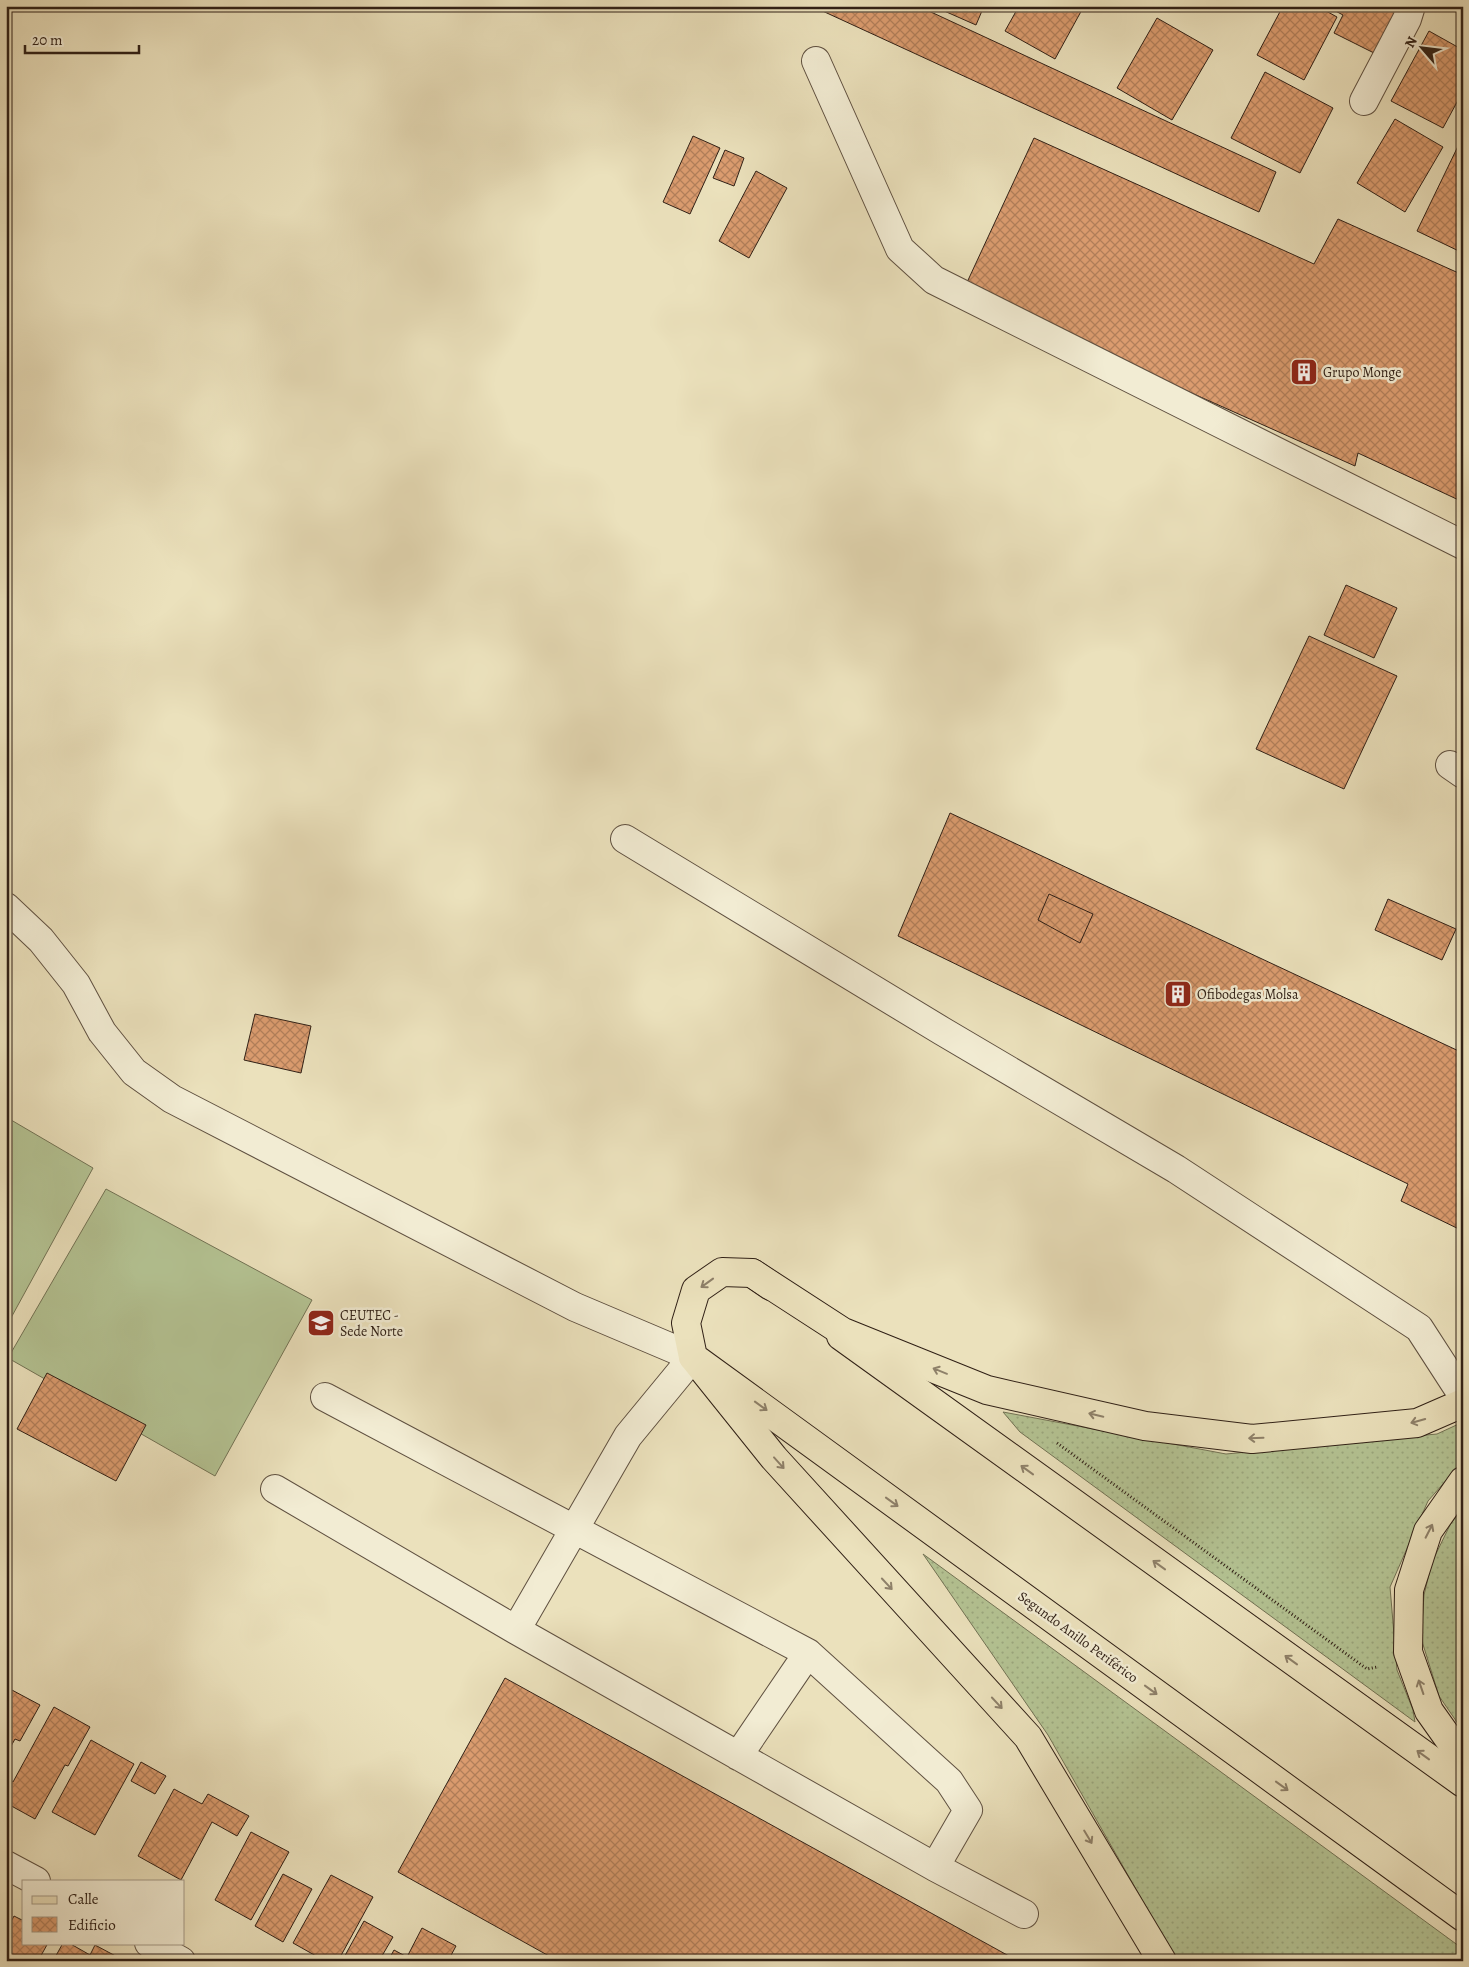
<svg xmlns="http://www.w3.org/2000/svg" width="1469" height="1967" font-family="Alegreya,serif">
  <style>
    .grass { fill: url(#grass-dots); stroke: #727254 }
    .garden { fill: #b4c393; stroke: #727254 }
    .building { fill: url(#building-cross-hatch); stroke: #302016 }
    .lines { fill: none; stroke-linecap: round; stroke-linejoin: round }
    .minor-casing { stroke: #5f5040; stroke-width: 30 }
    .major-casing { stroke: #302016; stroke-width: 30 }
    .highway-casing { stroke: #302016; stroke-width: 30 }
    .path { stroke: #302016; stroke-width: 3; stroke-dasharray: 1 2.5; stroke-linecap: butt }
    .minor { stroke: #f2ecd3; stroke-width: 28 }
    .major { stroke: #ebe1bc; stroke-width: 28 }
    .highway { stroke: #ebe1bc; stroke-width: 28 }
    .oneway { stroke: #8e8069 }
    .labels { text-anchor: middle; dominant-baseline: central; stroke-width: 5; stroke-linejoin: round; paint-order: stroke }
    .poi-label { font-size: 14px; fill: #302016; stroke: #f2ecd3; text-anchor: start }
    .street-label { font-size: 14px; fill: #302016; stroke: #f2ecd3 }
  </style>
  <defs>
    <pattern id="grass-dots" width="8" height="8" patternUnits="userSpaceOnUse" patternTransform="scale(1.25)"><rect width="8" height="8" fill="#b4c393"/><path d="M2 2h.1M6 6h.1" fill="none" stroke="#9ba77e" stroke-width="1.8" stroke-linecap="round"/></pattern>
    <pattern id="building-cross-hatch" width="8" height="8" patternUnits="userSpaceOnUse" patternTransform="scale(1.25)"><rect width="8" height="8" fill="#db9c6f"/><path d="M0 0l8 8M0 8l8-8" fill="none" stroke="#b27f5a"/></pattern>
  </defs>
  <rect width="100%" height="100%" fill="#ebe1bc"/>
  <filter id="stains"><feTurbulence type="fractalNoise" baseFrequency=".004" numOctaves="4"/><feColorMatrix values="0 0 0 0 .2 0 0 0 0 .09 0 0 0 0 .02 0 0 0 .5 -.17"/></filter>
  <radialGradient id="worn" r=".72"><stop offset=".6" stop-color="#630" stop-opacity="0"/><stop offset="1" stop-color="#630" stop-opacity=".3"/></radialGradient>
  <!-- grass -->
  <path class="grass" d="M1003,1412L1226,1454L1437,1434L1463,1422V1461L1428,1501L1390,1587L1397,1670L1413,1710L1415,1722L1020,1432Z
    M1463,1507V1731L1439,1696L1421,1638L1424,1595L1432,1562L1450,1525Z
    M923,1554L1463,1949V1961H1177L1048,1735Z"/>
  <!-- garden -->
  <path class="garden" d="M6,1117L93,1168L6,1327Z
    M106,1189L312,1300L215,1476L8,1358Z"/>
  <!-- building -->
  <path class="building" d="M817,6H918L1276,172L1259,212L816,8Z
    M944,6H984L976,25L942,10Z
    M1019,6H1084L1055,59L1005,31Z
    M1283,6H1317L1337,17L1304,80L1257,55Z
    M1326,6H1398L1374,53L1334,33L1343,15Z
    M1157,18L1213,50L1172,120L1117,88Z
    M1429,31L1463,50V91L1443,128L1391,101Z
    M1265,72L1333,108L1300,173L1231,138Z
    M1395,119L1443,147L1405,212L1357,183Z
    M693,136L720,148L690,214L663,202Z
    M1034,138L1314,264L1338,219L1463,275V502L1358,453L1355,466L963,291Z
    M1460,142L1463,144V253L1417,231Z
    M725,150L744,158L734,186L713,178Z
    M756,171L787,188L749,258L719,241Z
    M1346,585L1397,608L1374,658L1324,635Z
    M1309,636L1397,676L1344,789L1256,749Z
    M950,813L1463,1053V1073L1461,1078L1463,1079V1231L1401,1201L1408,1184L898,936Z
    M1049,894L1093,914L1080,943L1038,920Z
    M1388,899L1456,929L1442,960L1375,930Z
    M255,1014L311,1026L301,1073L244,1060Z
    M47,1373L146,1425L116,1481L17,1429Z
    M505,1678L1018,1961H558L398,1872Z
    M10,1689L40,1705L20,1741L15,1739L6,1755V1695Z
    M54,1707L90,1727L68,1766L65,1765L35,1819L6,1803V1778L13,1782Z
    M91,1740L134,1764L95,1835L52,1812Z
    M141,1762L166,1776L155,1794L131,1781Z
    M174,1789L202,1804L208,1794L249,1816L237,1836L212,1822L181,1880L138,1856Z
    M251,1832L289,1852L251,1920L215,1900Z
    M283,1874L312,1889L283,1942L255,1926Z
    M331,1875L373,1897L338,1961H325L293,1943Z
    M14,1916L24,1921V1943H48L38,1961H6V1931Z
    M364,1921L393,1937L379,1961H342Z
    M422,1928L456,1946L448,1961H388L394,1950L407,1957Z
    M63,1943H69L90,1955L95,1945L125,1961H53Z"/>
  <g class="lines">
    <!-- minor casing -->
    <g class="minor-casing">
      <path id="minor" d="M816,61L900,249L934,280L1463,545
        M1364,101L1407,19L1411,6
        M1450,765L1463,774
        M625,839L942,1031L1176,1169L1419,1328L1463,1396
        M6,907L41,940L76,984L102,1032L134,1072L172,1099L575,1307L693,1357L628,1436L516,1630
        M325,1397L808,1653L949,1781L968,1810L935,1867
        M275,1489L516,1630L935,1867L1024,1914
        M738,1756L808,1653
        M6,1865L36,1881
        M149,1943L181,1961"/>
    </g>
    <!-- major casing -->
    <g class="major-casing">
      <path id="major" d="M771,1286L752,1273L722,1272L696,1290L686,1323L693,1357L1463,1917
        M841,1336L1463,1783"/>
    </g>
    <!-- highway casing -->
    <g class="highway-casing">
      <path id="highway" d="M752,1273L843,1332L987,1390L1145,1426L1252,1439L1417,1423L1463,1403
        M693,1357L774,1458L1028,1737L1162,1961
        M1463,1481L1428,1531L1409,1590L1408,1652L1429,1711L1463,1759"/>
    </g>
    <!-- path -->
    <path class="path" d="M1057,1443L1367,1669L1377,1667"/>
    <!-- minor -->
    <use href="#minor" class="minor"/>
    <!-- major -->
    <use href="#major" class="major"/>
    <!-- highway -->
    <use href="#highway" class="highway"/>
  </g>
  <!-- one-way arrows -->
  <defs><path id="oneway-shaft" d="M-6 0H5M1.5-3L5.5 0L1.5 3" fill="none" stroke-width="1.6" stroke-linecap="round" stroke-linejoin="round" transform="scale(1.25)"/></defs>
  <g class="oneway">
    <use href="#oneway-shaft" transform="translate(707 1283) rotate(144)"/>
    <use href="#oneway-shaft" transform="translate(940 1371) rotate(-158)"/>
    <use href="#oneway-shaft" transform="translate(761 1406) rotate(36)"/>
    <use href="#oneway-shaft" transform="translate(1096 1415) rotate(-167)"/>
    <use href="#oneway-shaft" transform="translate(1418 1421) rotate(164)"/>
    <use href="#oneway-shaft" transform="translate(1256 1438) rotate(178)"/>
    <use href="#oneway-shaft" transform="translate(779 1463) rotate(48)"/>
    <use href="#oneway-shaft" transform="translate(1027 1470) rotate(-144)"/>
    <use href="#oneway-shaft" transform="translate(892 1502) rotate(36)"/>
    <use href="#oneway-shaft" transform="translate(1429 1531) rotate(-63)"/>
    <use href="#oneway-shaft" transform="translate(1159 1565) rotate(-144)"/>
    <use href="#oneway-shaft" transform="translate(887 1584) rotate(47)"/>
    <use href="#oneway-shaft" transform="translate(1291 1660) rotate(-144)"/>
    <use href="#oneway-shaft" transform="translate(1421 1687) rotate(-109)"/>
    <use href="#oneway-shaft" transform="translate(1151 1690) rotate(36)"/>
    <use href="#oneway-shaft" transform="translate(997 1703) rotate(47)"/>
    <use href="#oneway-shaft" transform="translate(1423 1755) rotate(-144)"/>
    <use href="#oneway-shaft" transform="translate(1282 1786) rotate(36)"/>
    <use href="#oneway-shaft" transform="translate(1088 1837) rotate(59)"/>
  </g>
  <!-- icons -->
  <defs>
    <g id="building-square" transform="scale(1.4375)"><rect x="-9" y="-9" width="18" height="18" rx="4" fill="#8f2418" stroke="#f2ecd3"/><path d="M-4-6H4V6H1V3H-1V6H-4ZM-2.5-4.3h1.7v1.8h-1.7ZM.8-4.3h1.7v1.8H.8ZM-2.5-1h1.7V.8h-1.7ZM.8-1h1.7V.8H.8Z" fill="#fff"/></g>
    <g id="university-square" transform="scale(1.4375)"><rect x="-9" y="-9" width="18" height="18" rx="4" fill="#8f2418" stroke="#f2ecd3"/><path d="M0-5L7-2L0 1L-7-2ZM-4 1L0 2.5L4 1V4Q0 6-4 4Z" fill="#fff"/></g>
  </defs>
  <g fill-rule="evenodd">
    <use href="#building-square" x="1304" y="372"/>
    <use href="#building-square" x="1178" y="994"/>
    <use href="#university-square" x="321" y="1323"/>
  </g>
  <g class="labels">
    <!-- poi labels -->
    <g class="poi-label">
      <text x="1323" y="372">Grupo Monge</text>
      <text x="1197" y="994">Ofibodegas Molsa</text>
      <text x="340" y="1315">CEUTEC -<tspan x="340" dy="16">Sede Norte</tspan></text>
    </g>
    <!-- street labels -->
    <g class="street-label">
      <text transform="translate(1078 1637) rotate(36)">Segundo Anillo Periférico</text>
    </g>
  </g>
  <!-- margin -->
  <rect width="1469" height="1967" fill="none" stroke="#ebe1bc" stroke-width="25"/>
  <rect x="8" y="8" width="1454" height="1952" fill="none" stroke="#302016" stroke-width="2.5"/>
  <rect x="12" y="12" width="1444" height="1942" fill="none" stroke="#302016"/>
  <!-- legend -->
  <rect x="22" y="1880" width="162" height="65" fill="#f2ecd3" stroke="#a49a87"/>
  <rect x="32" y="1896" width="25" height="8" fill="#ebe1bc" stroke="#a49a87"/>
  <text x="68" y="1904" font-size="15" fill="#302016">Calle</text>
  <rect x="32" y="1917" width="25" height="15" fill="url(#building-cross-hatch)" stroke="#a49a87"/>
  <text x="68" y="1930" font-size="15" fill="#302016">Edificio</text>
  <!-- north arrow -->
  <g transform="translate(1422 48) rotate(298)" stroke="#f2ecd3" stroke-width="4" paint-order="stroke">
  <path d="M0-4L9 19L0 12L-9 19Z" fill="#302016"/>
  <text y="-8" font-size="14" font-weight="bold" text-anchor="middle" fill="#302016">N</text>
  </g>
  <!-- scale -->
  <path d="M25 45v8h114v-8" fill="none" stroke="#302016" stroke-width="2.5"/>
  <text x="32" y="45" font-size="15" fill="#302016" stroke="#f2ecd3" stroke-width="4" paint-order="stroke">20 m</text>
  <rect width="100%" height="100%" filter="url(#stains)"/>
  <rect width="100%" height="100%" fill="url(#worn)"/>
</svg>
